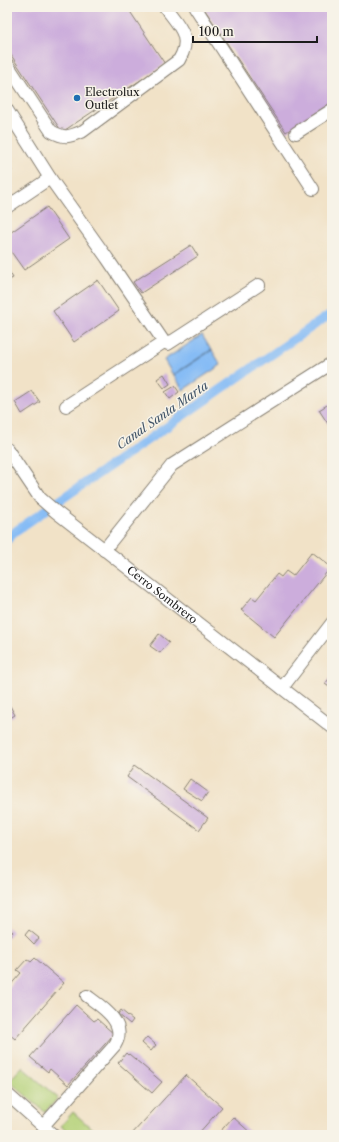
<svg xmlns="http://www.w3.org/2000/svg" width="339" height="1142" font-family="'Libre Caslon Text',serif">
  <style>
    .green { fill: #b4d177; stroke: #68764a }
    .water { fill: #86bcf5; stroke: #516c88 }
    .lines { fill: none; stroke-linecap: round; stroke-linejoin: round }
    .canal { stroke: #86bcf5; stroke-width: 9 }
    .building { fill: #ccaddc }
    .minor-casing { stroke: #867f72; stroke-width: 14 }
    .minor { stroke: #fff; stroke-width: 12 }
    .poi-dot { fill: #1f6fb2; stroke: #f7f3e8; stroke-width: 1.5 }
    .labels { text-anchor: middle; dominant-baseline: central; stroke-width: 3; stroke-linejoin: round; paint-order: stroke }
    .poi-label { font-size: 11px; fill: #1c1c1c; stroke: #f7f3e8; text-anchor: start }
    .street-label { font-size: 11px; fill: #1c1c1c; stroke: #f7f3e8 }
    .water-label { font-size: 12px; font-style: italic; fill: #415468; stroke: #f7f3e8 }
  </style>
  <rect width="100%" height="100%" fill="#f7f3e8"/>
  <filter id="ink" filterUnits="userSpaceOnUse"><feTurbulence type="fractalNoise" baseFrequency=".025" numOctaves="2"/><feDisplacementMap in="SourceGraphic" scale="8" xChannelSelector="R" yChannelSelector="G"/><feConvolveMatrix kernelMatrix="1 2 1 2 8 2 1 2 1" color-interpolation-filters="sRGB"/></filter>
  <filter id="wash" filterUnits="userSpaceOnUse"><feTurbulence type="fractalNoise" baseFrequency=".012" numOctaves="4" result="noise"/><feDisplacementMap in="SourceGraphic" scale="16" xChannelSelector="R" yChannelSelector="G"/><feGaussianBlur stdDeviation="0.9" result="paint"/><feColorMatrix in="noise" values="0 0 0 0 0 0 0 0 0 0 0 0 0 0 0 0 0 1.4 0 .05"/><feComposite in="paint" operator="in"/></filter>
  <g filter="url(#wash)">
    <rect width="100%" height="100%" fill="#f1e2c7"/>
    <!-- green -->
    <path class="green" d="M22,1067L58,1098L45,1112L9,1081Z
      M73,1112L99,1135H71L61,1126Z"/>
    <!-- water -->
    <path class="water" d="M202,335L211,350L173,375L164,360Z
      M212,350L221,365L183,390L174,375Z"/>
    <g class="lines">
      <!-- canal -->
      <path class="canal" d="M7,540L17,530L59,501L332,313"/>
    </g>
    <g id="blocks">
      <!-- building -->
      <path class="building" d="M7,7H127L165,64L62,132L7,49Z
        M203,7H332V102L286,132Z
        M7,163L12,171L7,175Z
        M47,207L69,239L24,270L7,246V235Z
        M191,245L198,256L141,293L133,282Z
        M7,268L13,278L7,281Z
        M98,280L119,311L74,342L53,311Z
        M164,374L170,384L164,388L157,379Z
        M175,386L179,392L170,399L165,392Z
        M32,391L40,402L22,414L15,402Z
        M332,402V430L319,410Z
        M312,552L331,567L274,637L241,610L252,597L256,600L277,574L281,577L286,571L293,576Z
        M159,634L169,642L160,653L150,646Z
        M332,675V689L325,684Z
        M10,706L15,715L7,720V708Z
        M135,765L208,818L199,830L127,777Z
        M190,779L208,792L202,801L183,789Z
        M7,927L13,932L7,938Z
        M29,930L39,938L34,944L25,935Z
        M35,958L64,983L15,1039L7,1032V989L21,973L17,970L27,959L31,962Z
        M76,1005L94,1021L97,1019L114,1034L68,1085L50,1069L48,1072L30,1057Z
        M121,1010L133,1020L130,1024L118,1014Z
        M147,1037L156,1045L151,1051L142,1043Z
        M126,1053L128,1055L129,1054L162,1082L152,1093L118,1063Z
        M186,1075L222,1107L197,1135H131Z
        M233,1117L253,1135H217Z"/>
    </g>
  </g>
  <g filter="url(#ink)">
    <use href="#blocks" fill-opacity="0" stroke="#867f72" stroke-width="1"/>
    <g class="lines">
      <!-- minor casing -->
      <g class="minor-casing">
        <g id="minor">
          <path d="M195,7L313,189"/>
          <path d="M7,64L51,131C65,139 69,137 83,131L179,60C193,37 179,26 165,7"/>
          <path d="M7,110L50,178"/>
          <path d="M296,133L332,110"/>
          <path d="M7,207L50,178L107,258L164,342L168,344L259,285"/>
          <path d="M66,406L164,342"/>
          <path id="s1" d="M7,449L40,498L56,512L332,727"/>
          <path d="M104,550L172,465L332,363"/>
          <path d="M282,688L332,623"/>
          <path d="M7,1094L53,1135"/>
          <path d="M43,1126L115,1045C128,1023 102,1007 87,996"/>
        </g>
      </g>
      <!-- minor -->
      <use href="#minor" class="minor"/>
    </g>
  </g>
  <!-- markers -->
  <circle class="poi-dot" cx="77" cy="98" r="4"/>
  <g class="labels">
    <!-- poi labels -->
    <g class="poi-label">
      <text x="85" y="92">Electrolux<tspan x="85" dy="13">Outlet</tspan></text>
    </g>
    <!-- street labels -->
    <g class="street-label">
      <text stroke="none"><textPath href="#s1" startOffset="215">Cerro Sombrero</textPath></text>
    </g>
    <!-- water labels -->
    <g class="water-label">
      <text transform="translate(162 415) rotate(-35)">Canal Santa Marta</text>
    </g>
  </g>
  <!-- margin -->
  <rect width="339" height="1142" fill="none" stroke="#f7f3e8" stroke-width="24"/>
  <!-- scale -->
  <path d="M193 36v6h124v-6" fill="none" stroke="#1c1c1c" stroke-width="2"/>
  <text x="199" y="36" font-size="12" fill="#1c1c1c" stroke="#f7f3e8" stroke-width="3" paint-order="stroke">100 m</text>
</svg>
